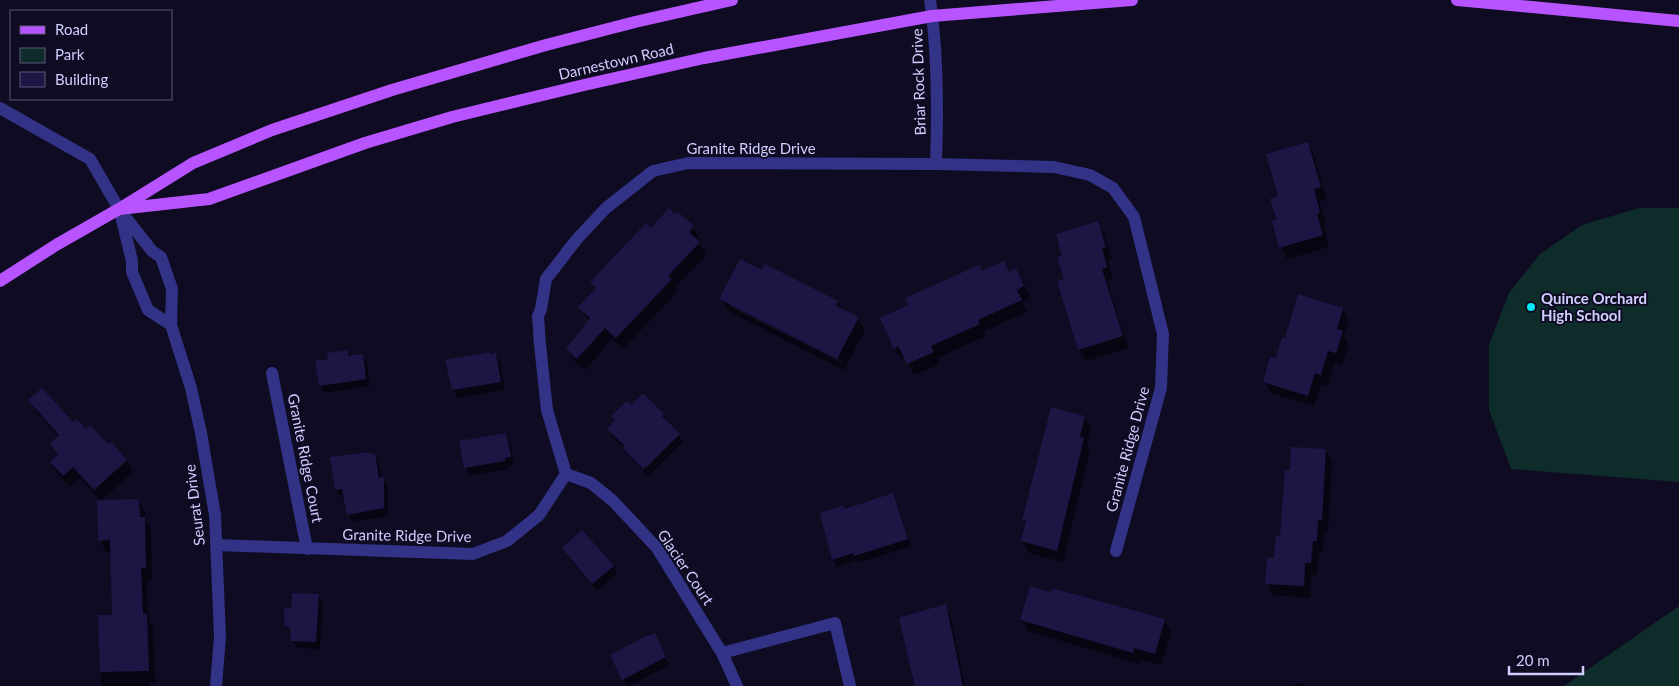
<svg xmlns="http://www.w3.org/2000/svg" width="1679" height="686" font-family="Lato,sans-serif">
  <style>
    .green { fill: #0e2d2a }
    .shadow { fill: #0007; fill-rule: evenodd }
    .building { fill: #1d1645 }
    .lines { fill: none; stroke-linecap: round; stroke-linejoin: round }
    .minor { stroke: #323386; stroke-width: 12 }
    .tertiary { stroke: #323386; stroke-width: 12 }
    .primary { stroke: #b754ff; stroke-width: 12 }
    .poi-dot { fill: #00eaf8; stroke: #0e0b22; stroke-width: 2 }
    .labels { text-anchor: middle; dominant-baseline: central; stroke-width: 4; stroke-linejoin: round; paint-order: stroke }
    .street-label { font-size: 15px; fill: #d0cdff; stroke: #0e0b22 }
    .poi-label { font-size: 15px; font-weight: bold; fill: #d0cdff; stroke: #0e0b22; text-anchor: start }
  </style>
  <rect width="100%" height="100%" fill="#0e0b22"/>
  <!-- green -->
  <path class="green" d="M1639,208H1679V482L1511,469L1489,410V345L1509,293L1540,254L1582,225Z
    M1679,606V686H1564Z"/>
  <!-- shadow -->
  <path class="shadow" d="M1307,143L1314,155L1326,199L1319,201L1326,224L1323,225L1329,247L1287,259L1281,247L1278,221L1280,197Z
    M678,213L693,227L700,239L698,241L706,255L675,287L678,291L623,349L612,339L585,370L574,361L567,349L589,321L580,307L596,290L591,282L651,230Z
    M1098,223L1104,234L1112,259L1107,260L1113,279L1107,281L1128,348L1086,361L1079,350L1058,282L1066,280Z
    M1004,262L1010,273L1016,270L1023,282L1030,298L1023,302L1027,312L984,331L986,336L937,358L940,364L914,375L905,358L902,359L895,348L982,272Z
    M763,271L837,302L842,309L858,318L865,330L844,370L728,311L721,299ZM729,303L843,361L842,363L729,306Z
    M1343,309L1349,321L1344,336L1349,344L1342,364L1335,362L1328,386L1321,384L1314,406L1271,393L1264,381L1286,340Z
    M347,352L350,357L362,356L367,363L370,386L325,393L320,385L329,360Z
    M496,354L500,362L505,390L458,398L453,390L491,355Z
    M30,400L85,431L108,446L126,460L133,472L101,501L80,478L70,487L58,474L51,462L58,456L51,444L59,437L37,412Z
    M631,407L663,415L683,442L652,474L651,473L648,476L629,456L624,448L613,437L608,429Z
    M1085,417L1091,429L1087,445L1090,450L1063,562L1029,553L1022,541L1026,525L1023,520Z
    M505,434L510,442L514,465L508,466L509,469L470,475L465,468Z
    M1325,450L1332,462L1328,531H1324L1323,552H1319L1317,575L1311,574L1310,598L1273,595L1267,584L1281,538L1291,471Z
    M374,455L379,463L381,479H383L388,486V516L352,522L348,514L345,497L341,498L336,490L331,458Z
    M892,495L896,502L911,546L859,563L858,560L837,567L833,559L845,510Z
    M139,500L145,512L146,521L151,530L152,579H147L148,618L153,627L155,682H150V686H101L99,617L113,616L112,552H106L100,540Z
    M563,548L613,566L617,574L597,591L568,556Z
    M318,595L323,603L320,649L297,648L292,640V634L286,626L292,610Z
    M945,606L950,614L965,686H916Z
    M1022,620H1164L1171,632L1161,665L1140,659L1139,664L1028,631Z
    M659,643L669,665L630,686H627L612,655Z
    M1304,683L1305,686H1286Z"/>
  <!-- building -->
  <path class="building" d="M1308,142L1321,187L1314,189L1320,212L1317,214L1323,235L1279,248L1272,221L1277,220L1270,199L1278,196L1266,154Z
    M669,208L675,214L678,212L694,226L689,232L700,242L668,276L672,279L616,338L605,328L577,359L566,349L590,318L578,307L596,288L590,282L646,223L651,228Z
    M1098,221L1106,247L1102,248L1107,267L1102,269L1123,336L1078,350L1057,281L1064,279L1057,257L1062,256L1056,234Z
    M740,259L762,270L765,264L838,301L836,306L859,317L837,359L719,299Z
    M1004,261L1009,272L1016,268L1024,286L1017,290L1022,300L978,320L980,324L931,346L934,352L907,364L898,346L894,349L880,318L908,305L905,298L979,265L982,271Z
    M1298,294L1343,308L1337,329L1343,331L1336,353L1328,351L1321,375L1315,373L1308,396L1263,382L1270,357L1276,358L1282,337L1285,338Z
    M348,350V356L363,354L366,379L319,386L315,361L328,359L327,353Z
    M490,352V354L496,353L501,382L452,390L445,360Z
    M42,388L73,422L76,419L86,429L90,425L108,444L111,442L127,460L94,490L73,467L63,476L50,462L58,454L50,444L59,435L28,400Z
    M643,393L664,414L662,416L680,434L647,467L646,466L643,469L623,448L625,446L607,429L615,420L611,416L627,401L631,405Z
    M1051,407L1085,416L1080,437L1084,438L1057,551L1021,541L1026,521L1022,520Z
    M506,433L511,457L505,458V461L464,468L459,441Z
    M1291,447L1326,449L1322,520H1318L1317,541H1313L1311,563H1305L1304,586L1265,584L1267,558H1274L1276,536H1280L1285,470H1290Z
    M370,452V454H375L379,478L384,477V508L347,515L342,489L335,490L330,457Z
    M893,493L908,539L854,556L853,553L832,560L820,513L843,505L845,509Z
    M139,499L140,517H145L146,568H141L143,614H147L149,671L100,672L98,615H112L110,540L98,541L97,500Z
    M582,530L614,566L592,584L562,548Z
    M1030,586L1051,592L1052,588L1165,619L1155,654L1134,648L1133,653L1020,620Z
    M292,593L319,594L316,642L291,641L290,628L285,626L284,608L291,609Z
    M946,604L963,686H915L899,619L901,618V617Z
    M655,633L666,657L622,680L610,655L648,635L649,636Z"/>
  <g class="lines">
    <!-- minor -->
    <path class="minor" d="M930,0C938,54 938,109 936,164
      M119,209L152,251L161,257L172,289L171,325L191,388L201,433L215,515L220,637L216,686
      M120,212L132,261V272L148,310L171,325
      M272,373L307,549
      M566,474L591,483L613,501L657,548L722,653L737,686
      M216,545L473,554L507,541L539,515L566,474L547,410L540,345L538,316L541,309L546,279L577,239L606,208L653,171L688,163L936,164L1054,167L1090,175L1113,188L1134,217L1163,334L1161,388L1116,551
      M722,653L835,623L850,686"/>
    <!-- tertiary -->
    <path class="tertiary" d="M0,108L90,159L119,209"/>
    <!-- primary -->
    <path class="primary" d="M1457,0L1679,21
      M119,209L209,199L365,143L452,117L584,85L704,58L932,16L1132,0
      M0,281L56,245L119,209L193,163L272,130L392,90L546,45L635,22L732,0"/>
  </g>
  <!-- markers -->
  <circle class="poi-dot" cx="1531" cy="307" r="5"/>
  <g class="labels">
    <!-- street labels -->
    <g class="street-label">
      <text transform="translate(616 61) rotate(-13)">Darnestown Road</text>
      <text transform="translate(918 82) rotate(-92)">Briar Rock Drive</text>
      <text x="751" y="148">Granite Ridge Drive</text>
      <text transform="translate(1127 449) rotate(-75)">Granite Ridge Drive</text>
      <text transform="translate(306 458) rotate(79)">Granite Ridge Court</text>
      <text transform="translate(194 505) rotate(-97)">Seurat Drive</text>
      <text transform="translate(407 535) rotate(1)">Granite Ridge Drive</text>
      <text transform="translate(686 567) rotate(56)">Glacier Court</text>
    </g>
    <!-- poi labels -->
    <g class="poi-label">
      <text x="1541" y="298">Quince Orchard<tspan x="1541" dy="17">High School</tspan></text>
    </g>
  </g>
  <!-- legend -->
  <rect x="10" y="10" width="162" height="90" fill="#0e0b22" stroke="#5c597a"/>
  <rect x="20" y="26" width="25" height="8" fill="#b754ff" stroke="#5c597a"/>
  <text x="55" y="35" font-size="15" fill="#d0cdff">Road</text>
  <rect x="20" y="48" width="25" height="15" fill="#0e2d2a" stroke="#5c597a"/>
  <text x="55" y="60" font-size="15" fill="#d0cdff">Park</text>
  <rect x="20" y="72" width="25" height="15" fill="#1d1645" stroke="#5c597a"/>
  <text x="55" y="85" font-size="15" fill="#d0cdff">Building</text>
  <!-- scale -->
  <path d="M1509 666v8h74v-8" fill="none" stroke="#d0cdff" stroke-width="2.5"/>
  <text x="1516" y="666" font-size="15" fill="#d0cdff" stroke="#0e0b22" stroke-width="4" paint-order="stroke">20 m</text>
</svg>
